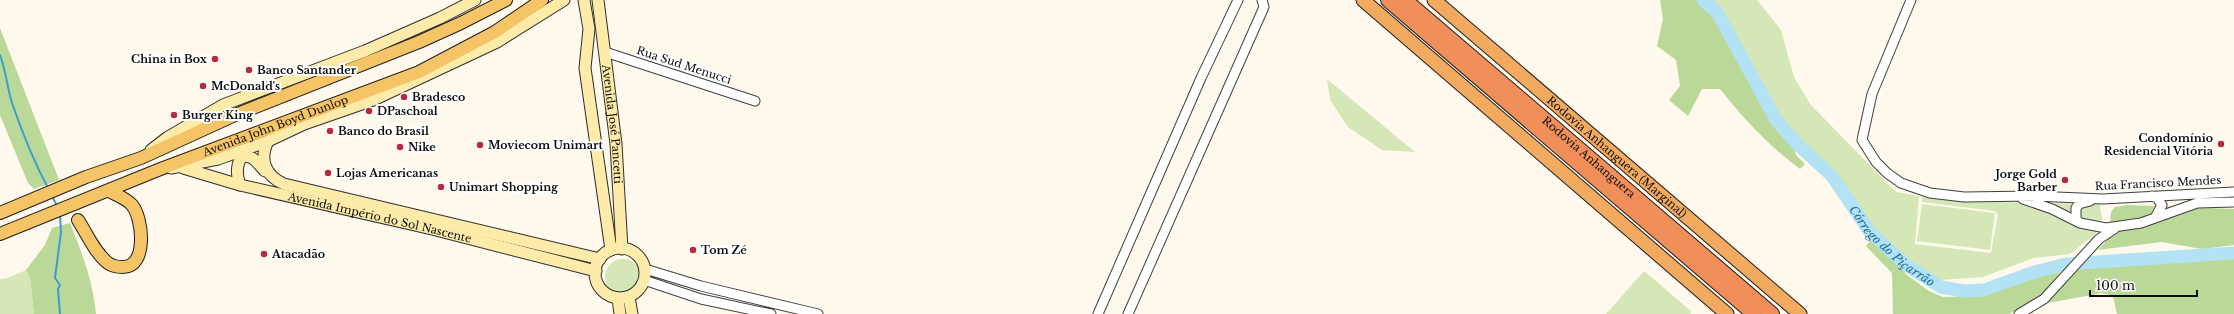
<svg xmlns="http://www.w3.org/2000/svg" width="2234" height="314" font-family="'Libre Baskerville',serif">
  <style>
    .green { fill: #d5e7b7 }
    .forest { fill: #bad897 }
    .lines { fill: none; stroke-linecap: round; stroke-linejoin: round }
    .stream { stroke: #3c9ec9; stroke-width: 2 }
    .river { stroke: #b3e2f4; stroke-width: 13 }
    .tertiary-casing { stroke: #3f3f3f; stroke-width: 11 }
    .secondary-casing { stroke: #2e2e2e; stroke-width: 13 }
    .primary-casing { stroke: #1d1d1d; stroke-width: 14 }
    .trunk-casing { stroke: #1d1d1d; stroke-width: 15 }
    .motorway-casing { stroke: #1d1d1d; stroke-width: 16 }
    .tertiary { stroke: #fff; stroke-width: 9 }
    .secondary { stroke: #fceba9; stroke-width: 11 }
    .primary { stroke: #f4c466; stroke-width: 12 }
    .trunk { stroke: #f2aa60; stroke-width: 13 }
    .motorway { stroke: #f08f59; stroke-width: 14 }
    .poi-dot { fill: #b8293d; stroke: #fff; stroke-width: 1.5 }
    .labels { text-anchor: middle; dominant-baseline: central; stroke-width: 4; stroke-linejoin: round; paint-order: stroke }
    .poi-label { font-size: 11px; font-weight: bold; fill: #0c0c0c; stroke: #fff; text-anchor: start }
    .street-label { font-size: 11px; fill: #0c0c0c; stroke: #fff }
    .water-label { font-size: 12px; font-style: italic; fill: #1a6e9a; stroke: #fff }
  </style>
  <rect width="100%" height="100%" fill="#fef9ec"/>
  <!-- green -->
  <path class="green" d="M1710,0H1757L1781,30L1794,77L1810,104L1896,192L1919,196L1915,244L1991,253L1998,214L1994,211L1922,202V197L1992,202L2100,204L2102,219L2098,232L2070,254L2034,258L1983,277L1940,280L1904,258L1870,225L1830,167L1778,118L1748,67L1718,8Z
    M1327,79L1415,152L1382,150L1348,127L1330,100Z
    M1922,204L1995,213L1990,250L1917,241Z
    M605 277a18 18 0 1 1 36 0a18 18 0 1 1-36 0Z
    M26,270L30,278L34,314H0V279L8,278Z
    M1644,271L1692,312L1690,314H1606Z"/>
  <!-- forest -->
  <path class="forest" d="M1660,0H1703L1702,2L1719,21L1762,107L1793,146L1796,155L1805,164L1800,169C1769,146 1744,119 1720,89H1702L1688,116L1669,100L1680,86L1676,60L1657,46L1663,19Z
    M0,28L59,180L34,189L28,183L0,115Z
    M2128,205L2234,209V245L2202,249L2161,242L2098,250L2109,238L2111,212L2115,207Z
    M70,223C82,253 93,281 96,314H34L30,278L26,270L45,245L52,228Z
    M1873,237L1907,275L1929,291L1943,297L1982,296L2032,277L2061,271L2045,292L2030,304L2009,314H1893L1892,273L1866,246Z
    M2234,258V314H2117L2113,296L2102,293L2048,303L2079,266Z"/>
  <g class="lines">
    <!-- stream -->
    <path class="stream" d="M0,55C6,71 7,87 12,103C22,132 33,160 48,188
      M52,196L57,206
      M60,214L61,232L55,278L60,285L58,289L60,314"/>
    <!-- river -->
    <path class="river" id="s1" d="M1703,0L1717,12L1776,120L1797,144L1832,176L1870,232L1906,265L1941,287L1964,291L1984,290L2034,272L2066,264L2234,253"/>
    <!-- tertiary casing -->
    <g class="tertiary-casing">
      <path id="tertiary" d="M1911,0L1872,94L1862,140L1876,162L1887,173L1901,183L1930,193L1964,197L2034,196L2103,199L2234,192
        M605,52L755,101
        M2152,196L2157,198L2162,205L2155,218
        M2023,199L2052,209L2080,223L2106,228L2141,223L2197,203L2234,202
        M2080,223L2076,219V208L2079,204L2090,201
        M645,269L701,286L818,314
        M644,280L701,299L771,314
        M1098,314L1201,78L1238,0
        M1128,314L1264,7L1262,0
        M2019,314L2044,299L2099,239L2114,229"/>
    </g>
    <!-- secondary casing -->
    <g class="secondary-casing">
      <g id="secondary">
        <path d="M584,0L589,29L585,68L611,250"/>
        <path id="s2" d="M598,0L616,144L622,249"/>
        <path d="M268,141C259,159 265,176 284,184L600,259"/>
        <path d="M151,150L168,137L223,105L365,51L440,18L475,0"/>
        <path d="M171,168L218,159L268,141L304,124L373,100L497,42L564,0"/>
        <path id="s3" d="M183,168L240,185L432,229L596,271"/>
        <path d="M240,185C236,175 235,150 252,158C257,161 261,167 265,171"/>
        <circle cx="620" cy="273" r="25"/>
        <path d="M629,297L632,314"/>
        <path d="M618,298L620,314"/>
      </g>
    </g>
    <!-- primary casing -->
    <g class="primary-casing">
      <g id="primary">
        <path d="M0,213L86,177L141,158L235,115L419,42L461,23L506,0"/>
        <path d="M78,220C87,234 95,253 108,263C112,266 117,267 123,267C148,267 143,218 132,205C126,198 116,195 109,191"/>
        <path id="s4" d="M0,234L163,168L419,72L495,32L542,0"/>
      </g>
    </g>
    <!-- trunk casing -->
    <g class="trunk-casing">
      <g id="trunk">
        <path d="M1363,0L1727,314"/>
        <path id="s5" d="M1434,0L1800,314"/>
      </g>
    </g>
    <!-- motorway casing -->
    <g class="motorway-casing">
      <g id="motorway">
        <path d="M1388,0L1754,314"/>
        <path id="s6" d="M1405,0L1772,314"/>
      </g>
    </g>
    <!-- tertiary -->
    <use href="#tertiary" class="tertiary"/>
    <!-- secondary -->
    <use href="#secondary" class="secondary"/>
    <!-- primary -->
    <use href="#primary" class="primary"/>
    <!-- trunk -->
    <use href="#trunk" class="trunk"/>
    <!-- motorway -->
    <use href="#motorway" class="motorway"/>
  </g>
  <!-- markers -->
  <g class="poi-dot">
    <circle cx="215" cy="59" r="4"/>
    <circle cx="249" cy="70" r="4"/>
    <circle cx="203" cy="86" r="4"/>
    <circle cx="404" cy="97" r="4"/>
    <circle cx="369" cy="111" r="4"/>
    <circle cx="174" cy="115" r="4"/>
    <circle cx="330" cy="131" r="4"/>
    <circle cx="2221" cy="144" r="4"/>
    <circle cx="480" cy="145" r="4"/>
    <circle cx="400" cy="147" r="4"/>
    <circle cx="328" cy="173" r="4"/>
    <circle cx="2065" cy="180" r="4"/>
    <circle cx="441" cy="187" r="4"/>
    <circle cx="693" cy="250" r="4"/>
    <circle cx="264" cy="254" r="4"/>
  </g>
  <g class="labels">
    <!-- poi labels -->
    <g class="poi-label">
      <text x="207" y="59" text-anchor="end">China in Box</text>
      <text x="257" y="70">Banco Santander</text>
      <text x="211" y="86">McDonald's</text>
      <text x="412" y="97">Bradesco</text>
      <text x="377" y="111">DPaschoal</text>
      <text x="182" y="115">Burger King</text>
      <text x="338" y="131">Banco do Brasil</text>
      <text x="2213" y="138" text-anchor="end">Condomínio<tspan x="2213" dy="13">Residencial Vitória</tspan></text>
      <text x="488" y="145">Moviecom Unimart</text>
      <text x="408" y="147">Nike</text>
      <text x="336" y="173">Lojas Americanas</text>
      <text x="2057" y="174" text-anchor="end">Jorge Gold<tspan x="2057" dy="13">Barber</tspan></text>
      <text x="449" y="187">Unimart Shopping</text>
      <text x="701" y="250">Tom Zé</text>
      <text x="272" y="254">Atacadão</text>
    </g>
    <!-- street labels -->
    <g class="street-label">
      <text transform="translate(684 65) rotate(18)">Rua Sud Menucci</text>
      <text stroke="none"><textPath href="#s2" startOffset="125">Avenida José Pancetti</textPath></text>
      <text stroke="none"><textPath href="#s4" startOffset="296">Avenida John Boyd Dunlop</textPath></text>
      <text stroke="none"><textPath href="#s6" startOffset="242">Rodovia Anhanguera</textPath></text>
      <text stroke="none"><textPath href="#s5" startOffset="241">Rodovia Anhanguera (Marginal)</textPath></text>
      <text transform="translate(2158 183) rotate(-3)">Rua Francisco Mendes</text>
      <text stroke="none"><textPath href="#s3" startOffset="203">Avenida Império do Sol Nascente</textPath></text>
    </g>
    <!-- water labels -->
    <g class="water-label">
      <text stroke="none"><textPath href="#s1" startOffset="314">Córrego do Piçarrão</textPath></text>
    </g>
  </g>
  <!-- scale -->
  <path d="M2090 290v6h107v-6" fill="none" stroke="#0c0c0c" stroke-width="2"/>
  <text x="2096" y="290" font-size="12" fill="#0c0c0c" stroke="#ffffff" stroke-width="3" paint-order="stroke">100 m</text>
</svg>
